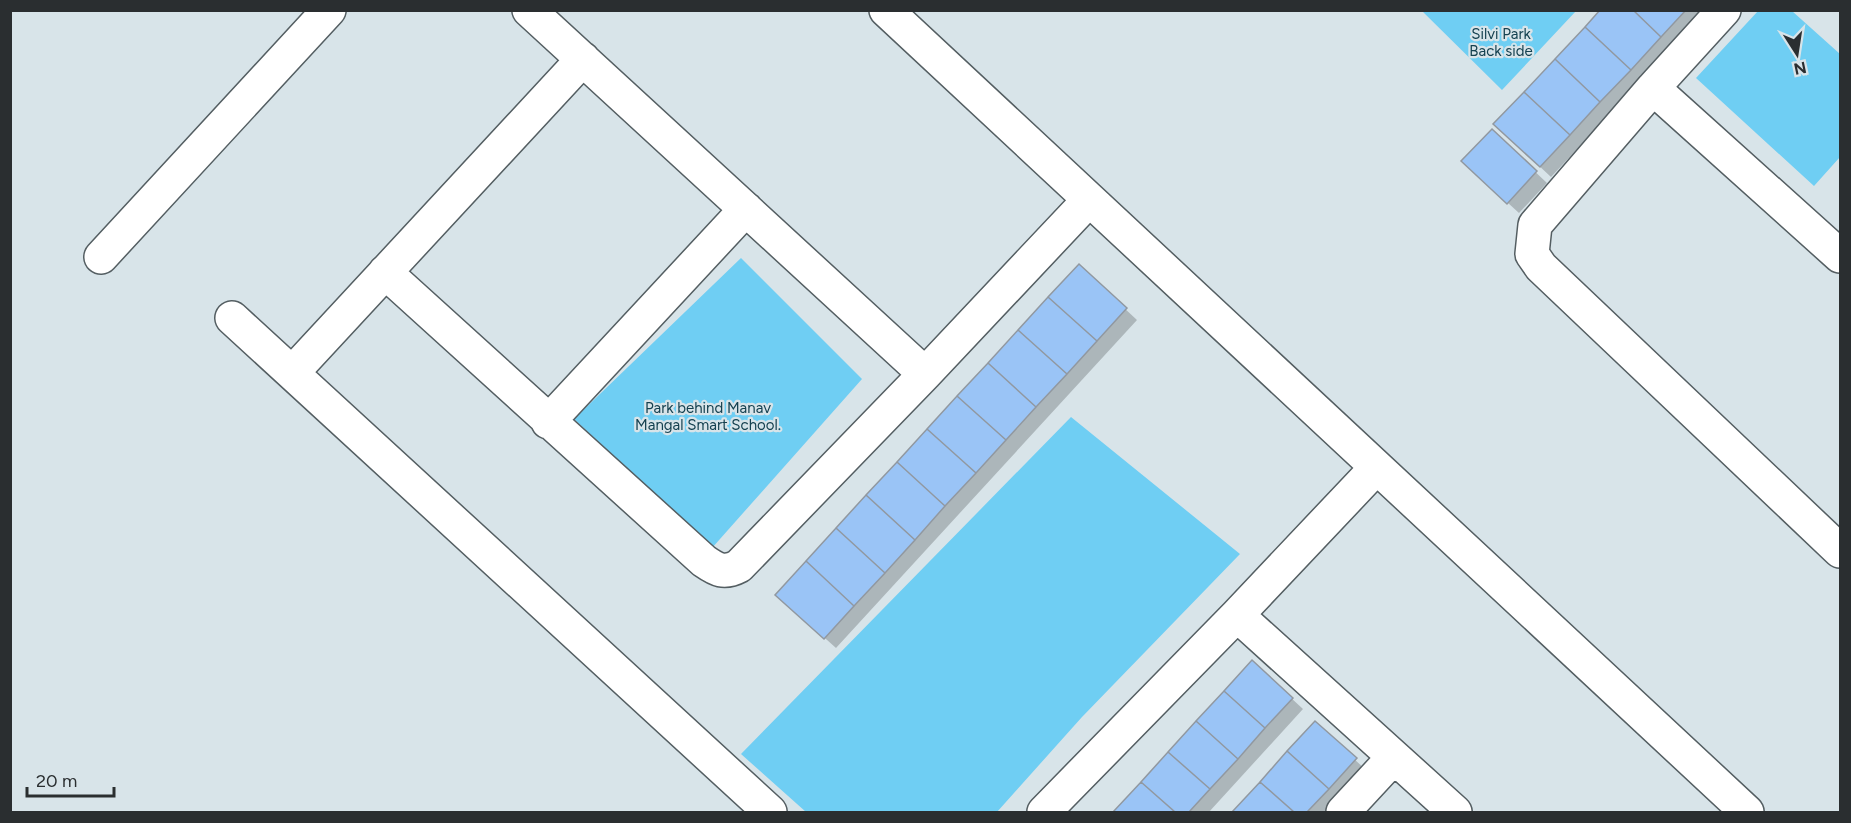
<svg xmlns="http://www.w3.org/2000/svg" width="1851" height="823" font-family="Figtree,sans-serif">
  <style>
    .green { fill: #6fcef3 }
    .shadow { fill: #0003 }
    .building { fill: #9ac4f6; stroke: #9198a0; stroke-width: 1.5 }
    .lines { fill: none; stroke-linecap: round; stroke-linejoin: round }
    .minor-casing { stroke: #545e62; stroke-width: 36 }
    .minor { stroke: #fff; stroke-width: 33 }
    .labels { text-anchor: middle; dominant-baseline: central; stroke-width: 4.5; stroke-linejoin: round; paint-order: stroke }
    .park-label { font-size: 15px; fill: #154150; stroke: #d8e4e9 }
  </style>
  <rect width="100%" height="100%" fill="#d8e4e9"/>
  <!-- green -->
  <path class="green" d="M1422,11H1576L1502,90Z
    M1758,11H1792L1840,54V157L1814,186L1696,78Z
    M741,258L862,379L712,548L574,419Z
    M1071,417L1240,554L1082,717L997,812H806L741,754Z"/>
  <!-- shadow -->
  <path class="shadow" d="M1602,10H1707L1551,177L1506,135Z
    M1492,131L1547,183L1519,213L1474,172Z
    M1079,266L1137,320L836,648L788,605Z
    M1252,662L1303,709L1209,812H1115Z
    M1315,723L1366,770L1327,812H1234Z"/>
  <!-- building -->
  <path class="building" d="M1600,10H1633L1661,37L1631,70L1585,27Z
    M1633,10H1686L1661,37Z
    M1585,27L1631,70L1600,102L1555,59Z
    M1555,59L1600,102L1570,135L1524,92Z
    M1524,92L1570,135L1540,167L1493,124Z
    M1492,129L1537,171L1507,204L1461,161Z
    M1079,264L1127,308L1097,341L1048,297Z
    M1048,297L1097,341L1067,374L1018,330Z
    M1018,330L1067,374L1036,407L988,363Z
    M988,363L1036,407L1006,440L957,396Z
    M957,396L1006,440L976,473L927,429Z
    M927,429L976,473L945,506L897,462Z
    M897,462L945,506L915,540L866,495Z
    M866,495L915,540L885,573L836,528Z
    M836,528L885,573L854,606L806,561Z
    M806,561L854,606L824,639L775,595Z
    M1252,660L1293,698L1265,728L1224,691Z
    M1224,691L1265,728L1238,759L1196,721Z
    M1196,721L1238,759L1210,789L1168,752Z
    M1315,721L1357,758L1329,789L1287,751Z
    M1287,751L1329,789L1307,812H1294L1260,782Z
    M1168,752L1210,789L1189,812H1175L1141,782Z
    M1141,782L1175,812H1113Z
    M1260,782L1294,812H1232Z"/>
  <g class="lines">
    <!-- minor casing -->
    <g class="minor-casing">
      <path id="minor" d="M529,10L925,374
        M886,10L1747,812
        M1724,10L1653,88L1535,225L1532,254L1541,267L1840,551
        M1653,88L1840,256
        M101,257L329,10
        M385,272L704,561C717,570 724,574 739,566L925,374L1088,201
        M232,318L770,812
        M292,373L583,59
        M548,422L746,209
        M1237,615L1455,812
        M1044,812L1237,615L1376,468
        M1343,812L1394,757"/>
    </g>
    <!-- minor -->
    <use href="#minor" class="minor"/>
  </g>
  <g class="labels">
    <!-- park labels -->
    <g class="park-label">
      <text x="1501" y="34">Silvi Park<tspan x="1501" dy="17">Back side</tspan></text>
      <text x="708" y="408">Park behind Manav<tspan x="708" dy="17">Mangal Smart School.</tspan></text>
    </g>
  </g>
  <!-- border -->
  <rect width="1851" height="823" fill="none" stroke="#2a2e30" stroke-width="24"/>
  <!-- north arrow -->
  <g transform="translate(1797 54) rotate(168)" stroke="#d8e4e9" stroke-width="4.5" paint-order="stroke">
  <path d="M0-4.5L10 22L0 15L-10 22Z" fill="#2a2e30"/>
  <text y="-9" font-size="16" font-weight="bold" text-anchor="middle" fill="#2a2e30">N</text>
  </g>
  <!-- scale -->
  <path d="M27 787v9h87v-9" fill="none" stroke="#2a2e30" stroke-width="3"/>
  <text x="36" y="787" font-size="18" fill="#2a2e30" stroke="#d8e4e9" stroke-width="4.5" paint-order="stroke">20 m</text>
</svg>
